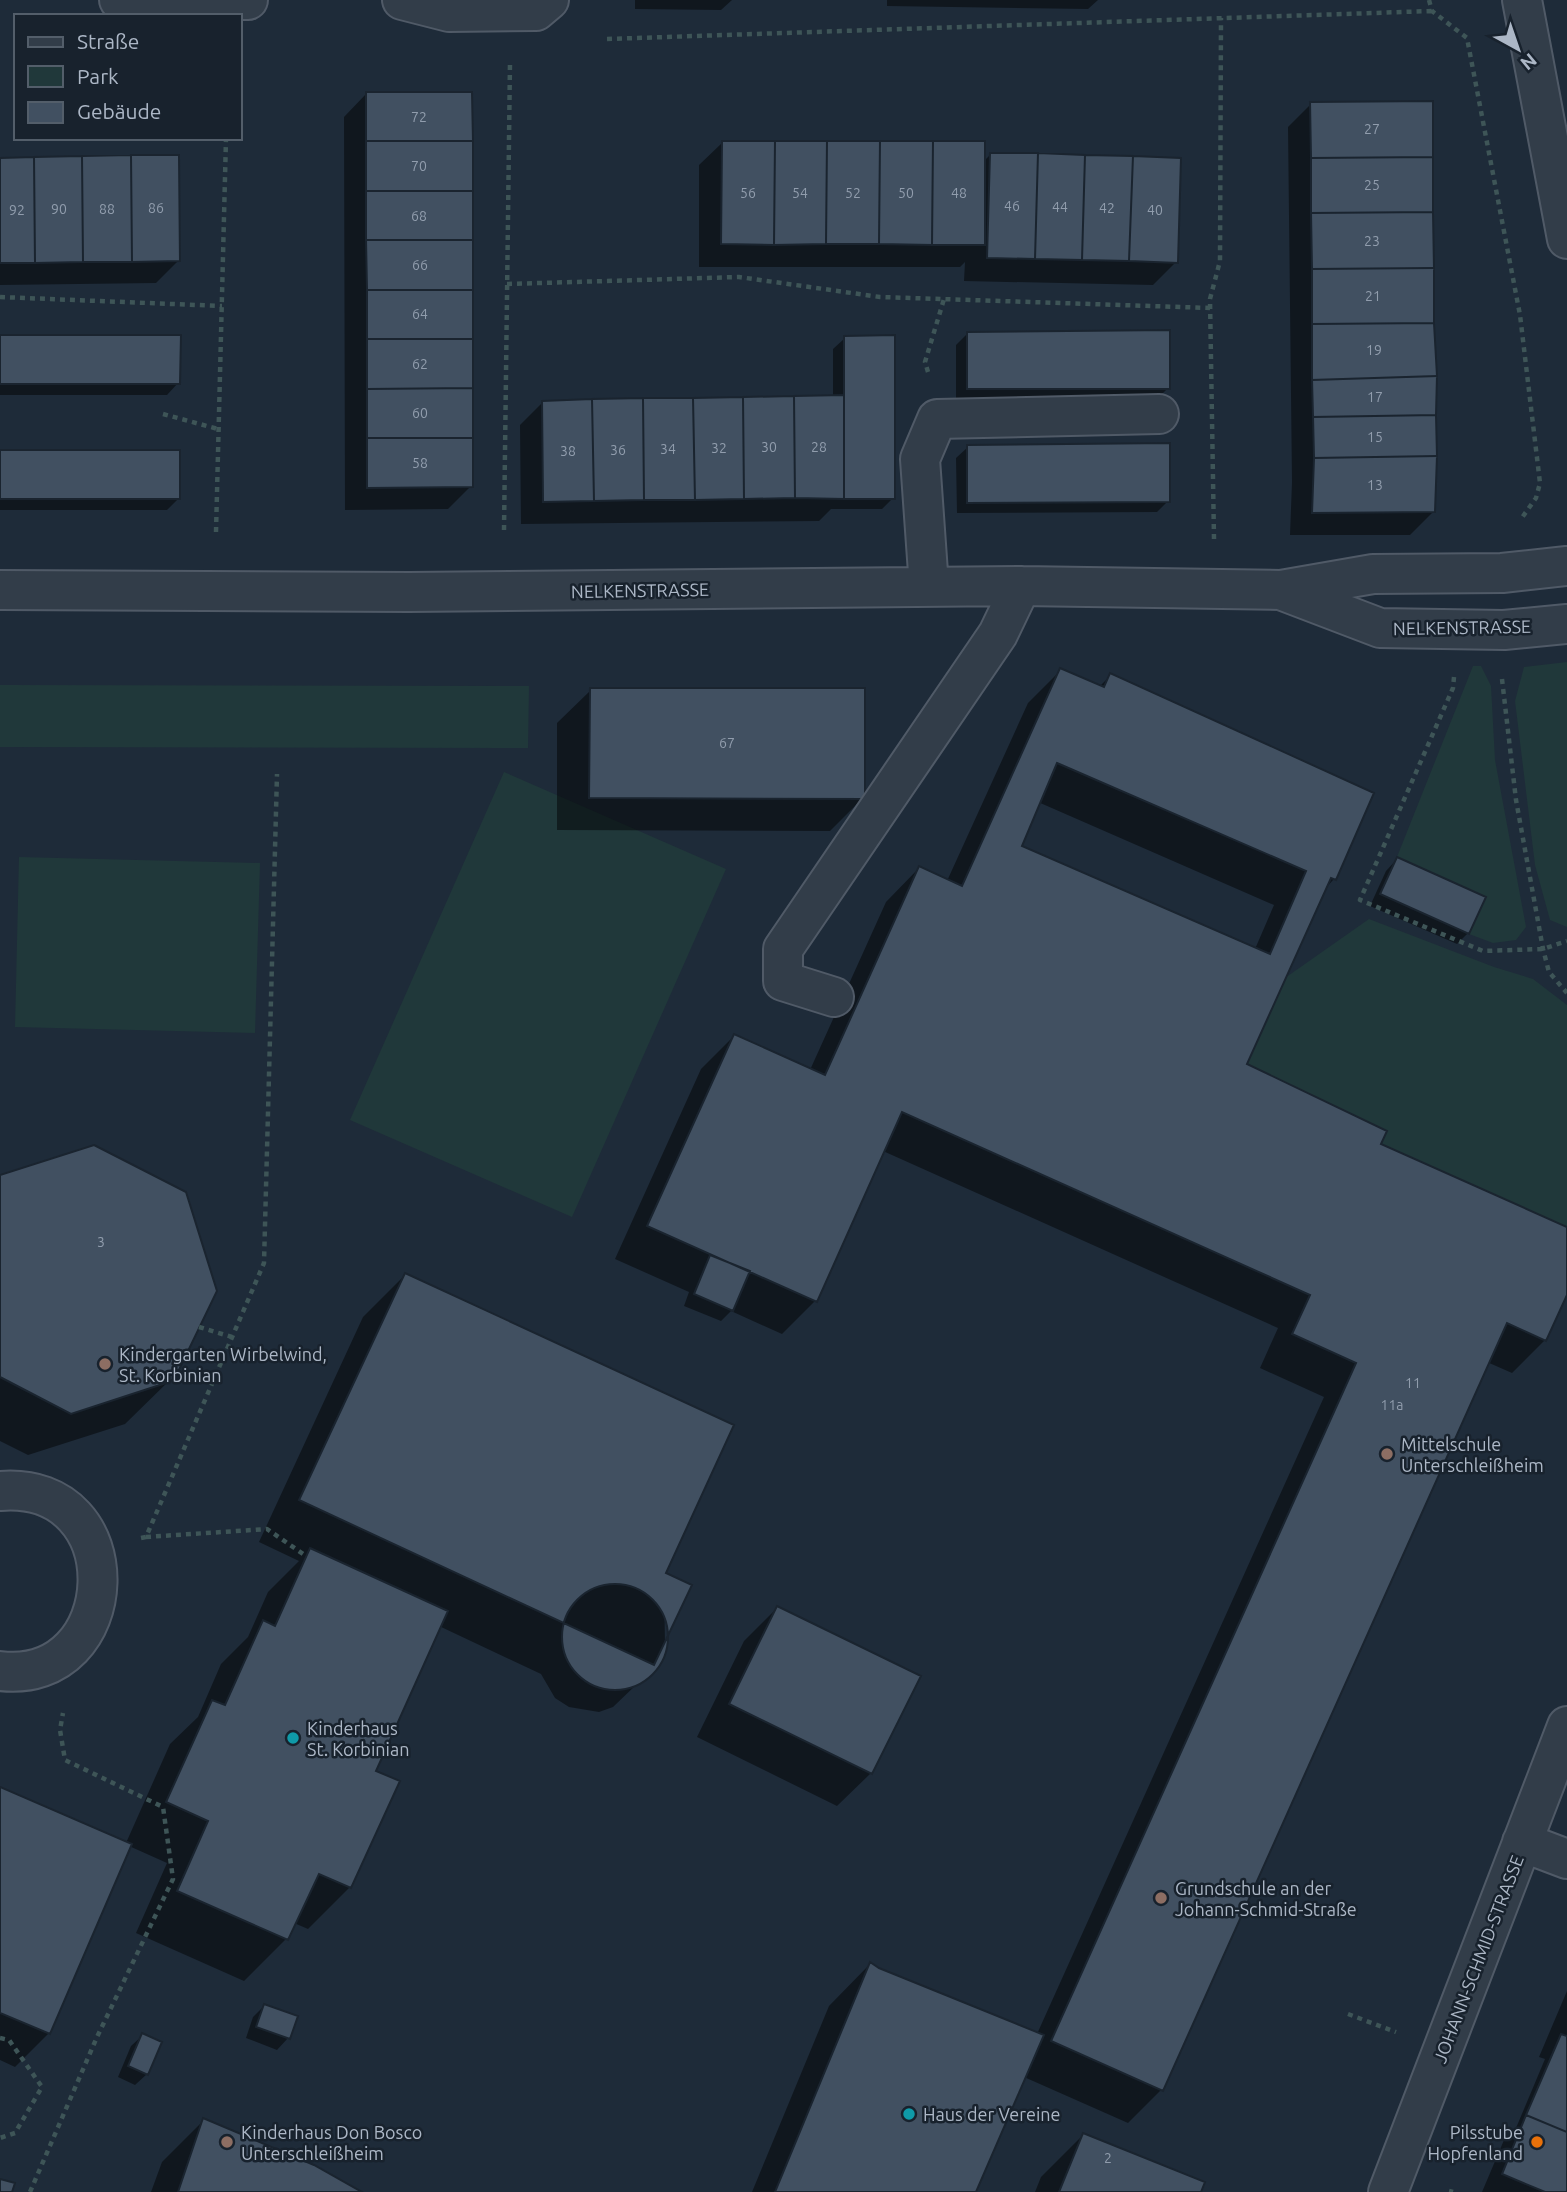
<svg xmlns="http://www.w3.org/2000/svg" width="1567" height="2192" font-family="Ubuntu,sans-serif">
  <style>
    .green { fill: #20383a }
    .shadow { fill: #0007; fill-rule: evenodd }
    .building { fill: #415061; stroke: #1a242f; stroke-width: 2; fill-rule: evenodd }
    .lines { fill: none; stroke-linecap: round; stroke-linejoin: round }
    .minor-casing { stroke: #505a67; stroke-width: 42 }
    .path { stroke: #3e5557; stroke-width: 4.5; stroke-dasharray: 5 5; stroke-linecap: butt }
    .minor { stroke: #323d49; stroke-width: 38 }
    .education-dot { fill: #8d6e63; stroke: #18222d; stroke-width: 2.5 }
    .culture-dot { fill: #0f9aa8; stroke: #18222d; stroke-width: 2.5 }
    .food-dot { fill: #e8710a; stroke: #18222d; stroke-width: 2.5 }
    .labels { text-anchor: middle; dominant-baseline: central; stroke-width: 5; stroke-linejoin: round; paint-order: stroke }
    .number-label { font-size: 14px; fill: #919dad }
    .street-label { font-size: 18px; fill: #acb7c6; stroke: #18222d }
    .poi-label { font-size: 18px; fill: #acb7c6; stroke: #18222d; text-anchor: start }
  </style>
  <rect width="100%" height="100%" fill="#1e2b39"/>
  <!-- green -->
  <path class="green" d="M1567,662V927L1550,920L1535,865L1515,701L1524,667Z
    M1473,666H1481L1491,686L1495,760L1526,927L1516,940L1493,943L1469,934L1486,897L1397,857Z
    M0,685L529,686L528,748L0,747Z
    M504,772L726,869L572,1217L350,1120Z
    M19,857L260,863L255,1033L15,1027Z
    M1369,919L1494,967L1533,979L1567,1005V1227L1381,1144L1386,1131L1247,1064L1285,978Z"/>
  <!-- shadow -->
  <path class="shadow" d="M635,0H732L721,10L635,9Z
    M887,0H1098L1088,9L887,6Z
    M366,94L471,486L448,509L345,510L344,117Z
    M1431,103L1435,375L1433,512L1410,535H1290L1292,482L1288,127L1311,104Z
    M722,143L984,161L991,154L1176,262L1153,285L964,281L965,262L960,267H699V165Z
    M0,159L179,260L156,283L0,285Z
    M967,334L1168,388L1157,399L956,400V345Z
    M0,337L178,383L167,395H0Z
    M845,338L893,498L882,509H831L819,521L521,524L520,425L543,402L833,397V349Z
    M968,447L1168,501L1157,512L957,513L956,458Z
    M0,452L178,499L167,510H0Z
    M1061,670L1099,687L1111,675L1334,879L1324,890L1244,1065L1378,1144L1567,1229V1291L1545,1340L1512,1373L1487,1362L1161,2090L1128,2123L1024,2077L974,2192H752L829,2006L870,1964L1037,2034L1324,1397L1260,1368L1278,1328L883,1151L815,1301L782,1334L731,1311L721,1321L684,1306L689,1292L615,1259L701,1069L734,1036L810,1070L886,902L919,868L947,881L1028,703ZM1038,802L1274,905L1255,949L1019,847Z
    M591,690L863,798L830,831L557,830V723Z
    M1397,859L1468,933L1457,944L1370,906L1386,871Z
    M0,1177L173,1377L125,1424L28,1455L0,1441Z
    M405,1275L664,1574L665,1648L660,1662L613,1707L599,1712L569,1707L555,1698L541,1674L439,1626L374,1772L350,1887L308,1929L294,1923L286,1939L244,1981L136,1933L167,1863L129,1846L49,2033L15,2067L0,2060V1789L126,1843L170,1744L198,1717L221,1664L248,1637L268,1592L299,1561L259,1542L363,1317Z
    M777,1608L871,1773L837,1806L697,1737L744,1641Z
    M1567,1991V2192H1482L1504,2140L1516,2128L1545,2059L1539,2057Z
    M264,2006L296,2017L288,2038L277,2050L246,2038L253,2017Z
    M143,2035L147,2074L135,2085L118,2077L131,2046Z
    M204,2120L358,2192H151L162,2162Z
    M1083,2135L1199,2192H1035L1041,2177Z"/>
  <!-- building -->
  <path class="building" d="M366,92H472L473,141H366Z
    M1433,101V157L1311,158L1310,102Z
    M366,141H473V191H366Z
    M722,141H775L774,245L721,244Z
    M775,141H827L826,244L774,245Z
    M827,141H880L879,244H826Z
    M880,141H933L932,245L879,244Z
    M933,141H985V245H932Z
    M990,153H1038L1035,259L987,258Z
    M1038,153L1085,155L1082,260L1035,259Z
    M131,155H179L180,261L132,262Z
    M131,155L132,262H83L82,156Z
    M1085,155L1133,156L1129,261L1082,260Z
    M82,156L83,262L35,263L34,157Z
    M1133,156L1181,158L1178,263L1129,261Z
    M34,157L35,263H0V158Z
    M1433,157V212L1311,213V158Z
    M366,191H473V240H366Z
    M1433,212L1434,268L1312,269L1311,213Z
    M366,240H473V290H367Z
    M1434,268V323L1312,324V269Z
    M367,290H473V339H367Z
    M1434,323L1437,376L1312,380V324Z
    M1170,330V389H967V332Z
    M0,335H181L180,384H0Z
    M895,335V499H844V336Z
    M367,339H473V388L367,389Z
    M1437,376L1436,415L1313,417L1312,380Z
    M473,388V438H367V389Z
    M844,395V499L795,498L794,396Z
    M794,396L795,498L744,499L743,397Z
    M743,397L744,499L695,500L693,398Z
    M643,398H693L695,500H644Z
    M643,398L644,500L594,501L592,399Z
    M592,399L594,501L543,502L542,401Z
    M1436,415L1437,456L1314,458L1313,417Z
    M367,438H473V487L367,488Z
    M1170,443V502L967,503V445Z
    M0,450H180V499H0Z
    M1437,456L1435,512L1312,513L1314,458Z
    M1060,668L1104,687L1110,673L1374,793L1336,880L1331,878L1247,1064L1387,1131L1381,1144L1567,1227V1295L1546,1341L1507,1323L1163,2091L1051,2041L1356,1363L1292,1334L1310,1295L902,1112L817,1302L647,1226L734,1034L825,1075L919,866L962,886ZM1057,763L1306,871L1270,954L1022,846Z
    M590,688H865V799L589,798Z
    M1397,857L1486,897L1469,934L1380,894Z
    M94,1145L186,1192L217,1291L175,1378L169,1382L71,1414L0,1377V1175Z
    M710,1255L750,1271L733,1311L694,1294Z
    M405,1273L734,1425L666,1573L692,1585L654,1665L299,1500Z
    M310,1548L448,1611L376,1771L400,1781L351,1888L319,1874L288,1940L177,1891L208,1821L166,1802L212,1700L225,1705L263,1620L275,1626Z
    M562 1637a53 53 0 1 1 106 0a53 53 0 1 1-106 0Z
    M777,1606L921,1676L872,1774L729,1704Z
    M0,1787L132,1844L50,2034L0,2013Z
    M870,1962L879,1968L1044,2035L976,2192H775Z
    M264,2004L298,2016L290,2039L256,2027Z
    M142,2033L162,2042L148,2075L128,2066Z
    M1561,2034L1567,2036V2132L1526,2115Z
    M1526,2115L1567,2132V2192H1545L1502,2174Z
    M203,2118L314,2165L362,2192H178Z
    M1083,2133L1205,2182L1201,2192H1059Z
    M0,2179L15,2183L12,2192H0Z"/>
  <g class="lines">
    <!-- minor casing -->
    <g class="minor-casing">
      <path id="minor" d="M119,0H248
        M402,0L449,12L536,11L549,0
        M1522,0L1567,239
        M929,587L920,459L937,419L1159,414
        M0,590L409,592L1021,586L1281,590L1373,574L1502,573L1567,566
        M1283,591L1380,628L1504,630L1567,624
        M834,997L783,981V949L998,634L1021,586
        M0,1491C135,1480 125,1686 0,1671
        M1522,1842L1567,1859
        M1388,2192L1567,1726"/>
    </g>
    <!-- path -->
    <path class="path" d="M1429,0L1432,11L1467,38L1520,315L1540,483L1536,498L1521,519
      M607,39L1432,11
      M507,284L739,277L880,297L1210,308
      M0,297L222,306
      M928,372L925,362L944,299
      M163,414L218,429
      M504,530L510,62
      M216,532L226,138
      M1214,539L1210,299L1220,261L1221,18
      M1454,677L1453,688L1360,900L1483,951L1543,949L1567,941
      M1502,679L1516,800L1543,949L1549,972L1567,993
      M199,1327L232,1337
      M146,1537L267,1529L306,1556
      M141,1538L146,1537L264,1263L277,774
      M1348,2014L1396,2032
      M0,2038L9,2040L42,2087L15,2133L0,2138
      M1449,2191L1453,2192
      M30,2192L97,2037L173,1879L163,1807L65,1760L60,1730L63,1713"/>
    <!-- minor -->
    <use href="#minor" class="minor"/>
  </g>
  <!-- markers -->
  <g class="education-dot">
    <circle cx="105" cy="1364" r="7"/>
    <circle cx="1387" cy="1454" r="7"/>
    <circle cx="1161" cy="1898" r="7"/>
    <circle cx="227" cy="2142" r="7"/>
  </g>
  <g class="culture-dot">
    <circle cx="293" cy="1738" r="7"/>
    <circle cx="909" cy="2114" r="7"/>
  </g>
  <circle class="food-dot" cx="1537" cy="2142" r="7"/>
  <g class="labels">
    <!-- number labels -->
    <g class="number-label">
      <text x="419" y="117">72</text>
      <text x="1372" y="129">27</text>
      <text x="419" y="166">70</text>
      <text x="1372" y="185">25</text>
      <text x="748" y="193">56</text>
      <text x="800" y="193">54</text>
      <text x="853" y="193">52</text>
      <text x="906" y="193">50</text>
      <text x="959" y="193">48</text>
      <text x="1012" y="206">46</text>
      <text x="1060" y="207">44</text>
      <text x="156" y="208">86</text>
      <text x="1107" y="208">42</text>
      <text x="59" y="209">90</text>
      <text x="107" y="209">88</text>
      <text x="17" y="210">92</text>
      <text x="1155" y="210">40</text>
      <text x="419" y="216">68</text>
      <text x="1372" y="241">23</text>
      <text x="420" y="265">66</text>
      <text x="1373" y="296">21</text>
      <text x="420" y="314">64</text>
      <text x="1374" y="350">19</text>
      <text x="420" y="364">62</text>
      <text x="1375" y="397">17</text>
      <text x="420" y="413">60</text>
      <text x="1375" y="437">15</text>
      <text x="769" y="447">30</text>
      <text x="819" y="447">28</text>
      <text x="719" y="448">32</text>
      <text x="668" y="449">34</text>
      <text x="618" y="450">36</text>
      <text x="568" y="451">38</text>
      <text x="420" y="463">58</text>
      <text x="1375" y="485">13</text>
      <text x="727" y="743">67</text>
      <text x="101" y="1242">3</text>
      <text x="1413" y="1383">11</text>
      <text x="1392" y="1405">11a</text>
      <text x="1108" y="2158">2</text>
    </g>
    <!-- street labels -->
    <g class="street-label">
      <text transform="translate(640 590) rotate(-1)">NELKENSTRASSE</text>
      <text transform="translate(1462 627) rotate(-1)">NELKENSTRASSE</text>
      <text transform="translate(1478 1959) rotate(-69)">JOHANN-SCHMID-STRASSE</text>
    </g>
    <!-- poi labels -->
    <g class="poi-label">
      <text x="119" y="1354">Kindergarten Wirbelwind,<tspan x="119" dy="21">St. Korbinian</tspan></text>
      <text x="1401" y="1444">Mittelschule<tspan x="1401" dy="21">Unterschleißheim</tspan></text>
      <text x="307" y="1728">Kinderhaus<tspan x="307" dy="21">St. Korbinian</tspan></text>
      <text x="1175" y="1888">Grundschule an der<tspan x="1175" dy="21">Johann-Schmid-Straße</tspan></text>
      <text x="923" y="2114">Haus der Vereine</text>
      <text x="241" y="2132">Kinderhaus Don Bosco<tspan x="241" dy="21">Unterschleißheim</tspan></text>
      <text x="1523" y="2132" text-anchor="end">Pilsstube<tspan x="1523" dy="21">Hopfenland</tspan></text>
    </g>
  </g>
  <!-- legend -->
  <rect x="14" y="14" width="228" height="126" fill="#18222d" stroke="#535e6a" stroke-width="2"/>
  <rect x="28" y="37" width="35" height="10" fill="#323d49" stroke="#535e6a" stroke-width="2"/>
  <text x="77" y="49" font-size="21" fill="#acb7c6">Straße</text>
  <rect x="28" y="66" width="35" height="21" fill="#20383a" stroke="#535e6a" stroke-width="2"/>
  <text x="77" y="84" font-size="21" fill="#acb7c6">Park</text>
  <rect x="28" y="102" width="35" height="21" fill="#415061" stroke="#535e6a" stroke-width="2"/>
  <text x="77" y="119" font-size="21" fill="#acb7c6">Gebäude</text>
  <!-- north arrow -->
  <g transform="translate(1518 49) rotate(140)" stroke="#18222d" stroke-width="5" paint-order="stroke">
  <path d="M0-5L12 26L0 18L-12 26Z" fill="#acb7c6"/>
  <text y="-10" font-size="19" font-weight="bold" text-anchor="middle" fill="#acb7c6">N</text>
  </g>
</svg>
